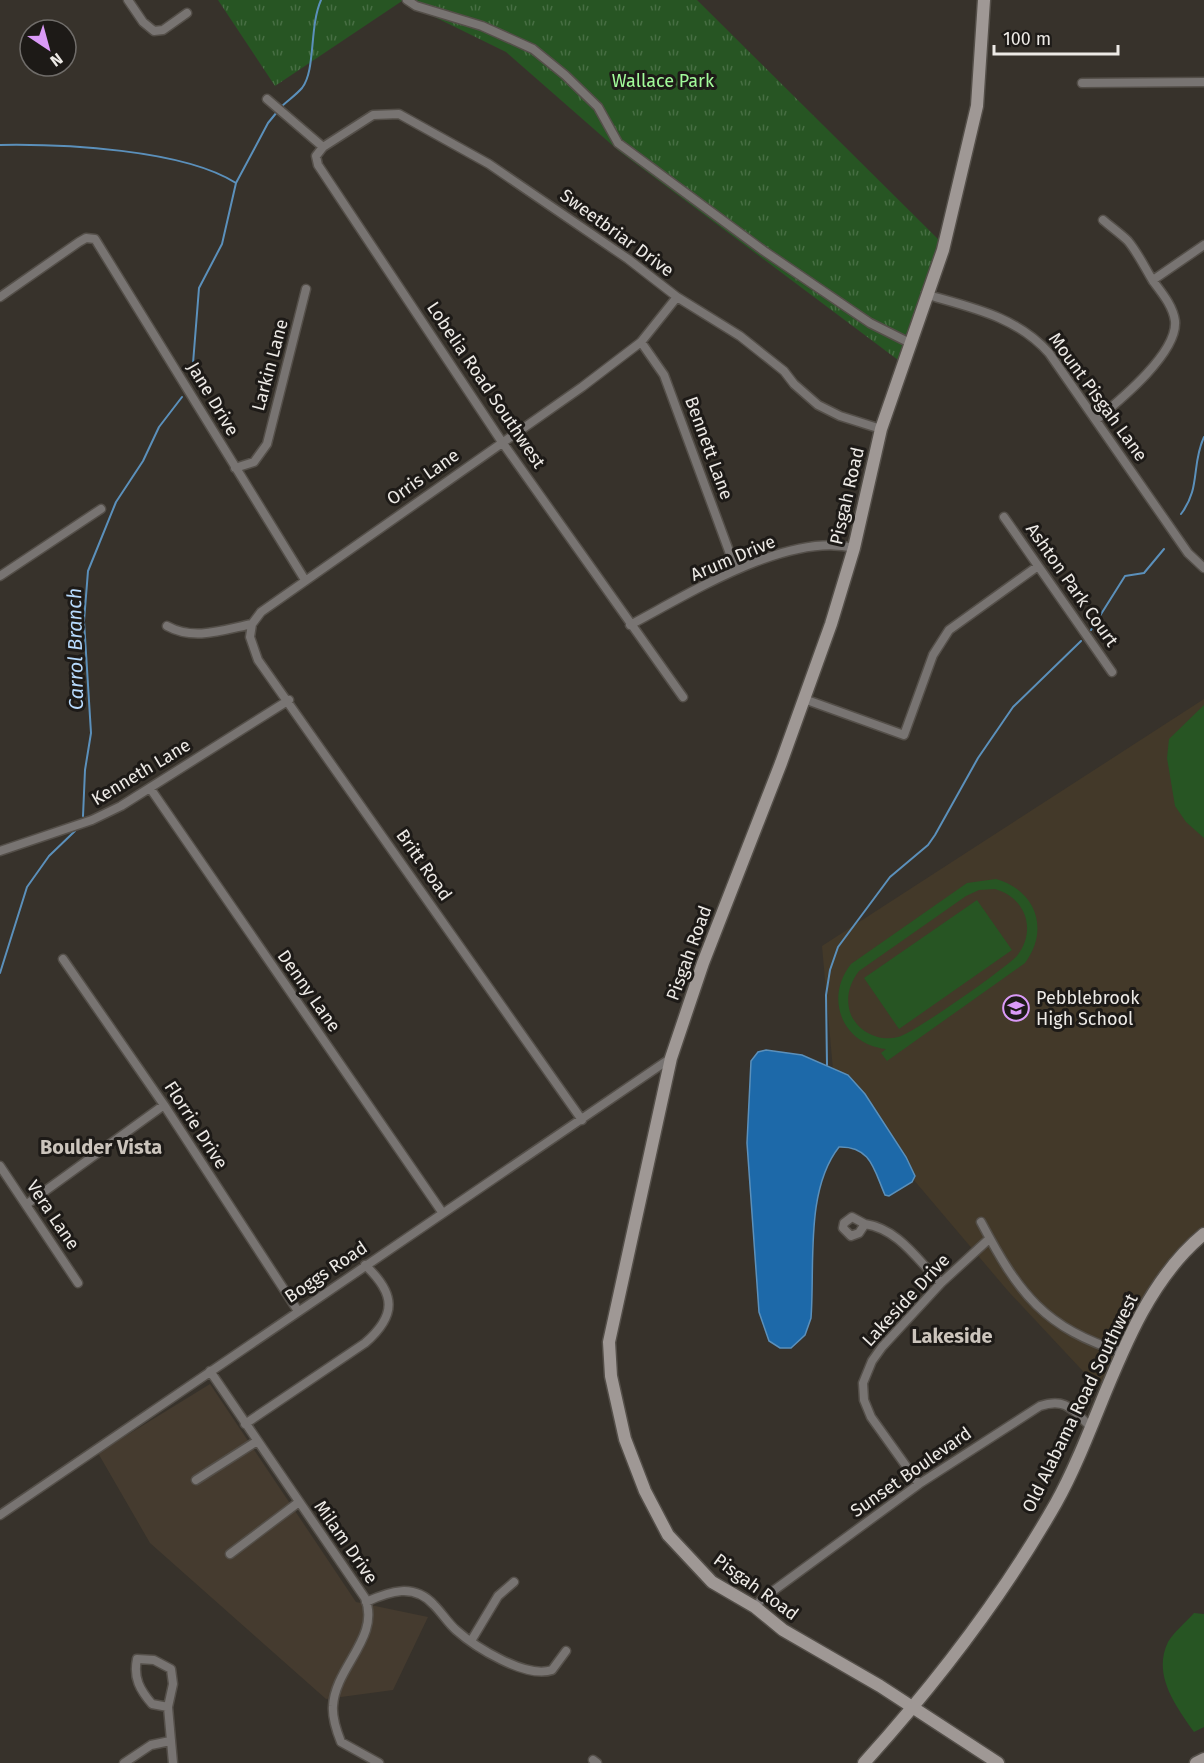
<svg xmlns="http://www.w3.org/2000/svg" width="1204" height="1763" font-family="'Fira Sans',sans-serif">
  <style>
    .built { fill: #453b2f }
    .education { fill: #433929 }
    .green { fill: #275523; fill-rule: evenodd }
    .park { fill: url(#park-tufts) }
    .water { fill: #1d69a9; stroke: #5b90bb; stroke-width: 1.5 }
    .lines { fill: none; stroke-linecap: round; stroke-linejoin: round }
    .stream { stroke: #5b90bb; stroke-width: 2 }
    .street-casing { stroke: #544f49; stroke-width: 11 }
    .secondary-casing { stroke: #544f49; stroke-width: 15 }
    .street { stroke: #787472; stroke-width: 8 }
    .secondary { stroke: #9f9895; stroke-width: 12 }
    .labels { text-anchor: middle; dominant-baseline: central; stroke-width: 6; stroke-linejoin: round; paint-order: stroke }
    .park-label { font-size: 18px; fill: #a2fb9a; stroke: #1d1a17 }
    .street-label { font-size: 18px; fill: #edeae6; stroke: #1d1a17 }
    .poi-label { font-size: 18px; fill: #edeae6; stroke: #1d1a17; text-anchor: start }
    .water-label { font-size: 20px; font-style: italic; fill: #b7dafd; stroke: #1d1a17 }
    .neighbourhood-label { font-size: 20px; font-weight: bold; fill: #cbc4bc; stroke: #1d1a17 }
  </style>
  <defs>
    <pattern id="park-tufts" width="24" height="20" patternUnits="userSpaceOnUse" patternTransform="scale(1.5)"><rect width="24" height="20" fill="#275523"/><path d="M3 7l-1-3M5 7V3M7 7l1-3M15 17l-1-3M17 17v-4M19 17l1-3" fill="none" stroke="#476e43"/></pattern>
  </defs>
  <rect width="100%" height="100%" fill="#37322b"/>
  <!-- built -->
  <path class="built" d="M210,1384L356,1602L428,1617L393,1690L326,1699L150,1543L98,1453Z"/>
  <!-- education -->
  <path class="education" d="M1204,699V1239L1187,1250L1148,1306L1108,1382L1094,1383L1008,1291L857,1113L833,1070L822,946Z"/>
  <!-- green -->
  <path class="green" d="M1204,705V838L1186,822L1175,806L1167,758L1169,739Z
    M996,879C1036,890 1050,930 1025,963L887,1061L881,1053L886,1049C842,1044 824,998 851,964L967,883ZM995,889C1026,898 1037,930 1017,956C1003,970 914,1033 898,1037C879,1042 859,1032 851,1015C845,999 849,984 859,971L966,896L979,890Z
    M977,900L1012,950L899,1029L864,978Z
    M1194,1613L1204,1614V1727L1194,1732C1176,1706 1152,1675 1168,1642C1174,1632 1186,1622 1194,1613Z"/>
  <!-- park -->
  <path class="park" d="M218,0H697L944,245L902,363L619,151L506,52L402,1L275,86Z"/>
  <!-- water -->
  <path class="water" d="M766,1050L802,1055L848,1075L865,1094L906,1157L915,1176L912,1182L889,1196L885,1195C874,1170 871,1146 839,1147C805,1190 815,1265 811,1318L805,1335L791,1348H780L769,1341L759,1312L747,1143L751,1061L758,1052Z"/>
  <g class="lines">
    <!-- stream -->
    <path class="stream" d="M281,107C287,101 296,95 302,88C316,70 309,27 321,0
      M0,145C63,144 182,149 236,183
      M192,376L199,288L222,244L236,183L268,123L277,112
      M1181,514C1201,488 1191,465 1204,437
      M1091,630L1125,576L1144,573L1164,549
      M83,816L85,770L91,733L84,621L88,571L116,502L143,461L159,427L182,397
      M0,973L27,887L49,856L75,831
      M827,1065L826,995L830,970L838,947L890,877L928,845L935,835L978,758L1013,707L1081,641"/>
    <!-- street casing -->
    <g class="street-casing">
      <path id="street" d="M128,0L143,22L154,31L163,30L187,13
        M407,0L416,6L482,26L533,49L565,75L598,107L618,143L764,251L870,323L910,343
        M1082,83L1204,82
        M267,99L323,147
        M1153,280L1204,245
        M928,295C973,308 1017,317 1049,353L1188,553L1204,568
        M0,297L79,242L86,238L95,239L305,580
        M641,342L664,375L736,570
        M1096,420C1119,401 1178,353 1175,321C1173,306 1162,293 1153,281C1145,268 1138,253 1128,241C1121,234 1111,227 1103,220
        M235,468L254,462L267,444L306,289
        M1004,517L1112,672
        M0,576L101,509
        M252,624L250,637L258,660L582,1120
        M630,625C689,594 788,531 854,548
        M167,626C194,641 223,630 252,624L261,612L582,387L641,342L677,297
        M683,697L502,442L318,165L316,156L323,147L373,115L399,114L489,164L628,259L677,297L740,336L784,371L794,384L818,405L840,416L881,429
        M804,699L904,735L933,655L949,630L1038,566
        M150,788L442,1212
        M0,851L92,820L121,806L289,700
        M63,959L164,1105L298,1311
        M0,1166L78,1283
        M27,1204L164,1105
        M852,1217L865,1224L859,1233L851,1236L843,1228L844,1223Z
        M981,1222C1019,1294 1044,1328 1124,1353
        M865,1224C899,1229 918,1261 941,1283
        M210,1371L365,1598C381,1637 335,1667 333,1706C332,1718 337,1732 341,1742L379,1763
        M245,1424L365,1343C397,1315 396,1294 365,1265
        M196,1480L257,1441
        M919,1484L871,1417L864,1400L863,1383L872,1361L882,1347L941,1283L989,1239
        M0,1515L671,1058
        M230,1554L299,1502
        M366,1602C390,1591 414,1583 434,1605C442,1613 448,1623 456,1630C475,1647 526,1679 552,1670L566,1651
        M755,1607L762,1599L919,1484L1040,1406C1067,1397 1073,1411 1092,1428
        M471,1641L498,1596L514,1582
        M168,1707L152,1704C140,1690 133,1678 137,1659L154,1660L171,1669L173,1684L168,1707L173,1763
        M593,1760L597,1763
        M124,1763L151,1745L170,1741"/>
    </g>
    <!-- secondary casing -->
    <g class="secondary-casing">
      <path id="secondary" d="M984,0L977,106L943,250L881,429L854,548L831,624L781,763L703,963L671,1058L609,1342L611,1376L625,1439L645,1491L668,1535L712,1582L755,1607L783,1630L880,1686L998,1763
        M864,1763C937,1682 1002,1598 1056,1503C1104,1417 1126,1298 1204,1234
        M1196,1763L1204,1759"/>
    </g>
    <!-- street -->
    <use href="#street" class="street"/>
    <!-- secondary -->
    <use href="#secondary" class="secondary"/>
  </g>
  <!-- icons -->
  <defs>
    <g id="school-ring" transform="scale(1.35)"><circle r="9.5" fill="#1d1a17" stroke="#da9af7" stroke-width="1.5"/><path d="M0-5L7-2L0 1L-7-2ZM-4 1L0 2.5L4 1V4Q0 6-4 4Z" fill="#da9af7"/></g>
  </defs>
  <g fill-rule="evenodd">
    <use href="#school-ring" x="1016" y="1008"/>
  </g>
  <g class="labels">
    <!-- park labels -->
    <g class="park-label">
      <text x="663" y="81">Wallace Park</text>
    </g>
    <!-- street labels -->
    <g class="street-label">
      <text transform="translate(617 233) rotate(36)">Sweetbriar Drive</text>
      <text transform="translate(270 365) rotate(-75)">Larkin Lane</text>
      <text transform="translate(486 385) rotate(56)">Lobelia Road Southwest</text>
      <text transform="translate(1098 397) rotate(54)">Mount Pisgah Lane</text>
      <text transform="translate(213 399) rotate(59)">Jane Drive</text>
      <text transform="translate(709 448) rotate(70)">Bennett Lane</text>
      <text transform="translate(423 477) rotate(-35)">Orris Lane</text>
      <text transform="translate(847 496) rotate(-77)">Pisgah Road</text>
      <text transform="translate(733 558) rotate(-23)">Arum Drive</text>
      <text transform="translate(1072 585) rotate(55)">Ashton Park Court</text>
      <text transform="translate(141 772) rotate(-31)">Kenneth Lane</text>
      <text transform="translate(424 865) rotate(55)">Britt Road</text>
      <text transform="translate(689 953) rotate(-70)">Pisgah Road</text>
      <text transform="translate(309 991) rotate(55)">Denny Lane</text>
      <text transform="translate(196 1125) rotate(57)">Florrie Drive</text>
      <text transform="translate(53 1215) rotate(56)">Vera Lane</text>
      <text transform="translate(326 1272) rotate(-34)">Boggs Road</text>
      <text transform="translate(906 1300) rotate(-47)">Lakeside Drive</text>
      <text transform="translate(1080 1403) rotate(-64)">Old Alabama Road Southwest</text>
      <text transform="translate(911 1472) rotate(-35)">Sunset Boulevard</text>
      <text transform="translate(346 1542) rotate(55)">Milam Drive</text>
      <text transform="translate(756 1587) rotate(36)">Pisgah Road</text>
    </g>
    <!-- poi labels -->
    <g class="poi-label">
      <text x="1036" y="998">Pebblebrook<tspan x="1036" dy="21">High School</tspan></text>
    </g>
    <!-- water labels -->
    <g class="water-label">
      <text transform="translate(75 649) rotate(-91)">Carrol Branch</text>
    </g>
    <!-- neighbourhood labels -->
    <g class="neighbourhood-label">
      <text x="101" y="1147">Boulder Vista</text>
      <text x="952" y="1336">Lakeside</text>
    </g>
  </g>
  <!-- north arrow -->
  <g transform="translate(48 48) rotate(144)"><circle r="28" fill="#1d1a17" stroke="#706d6a" stroke-width="1.5"/>
  <path d="M0-4.5L10 22L0 15L-10 22Z" fill="#da9af7"/>
  <text y="-9" font-size="16" font-weight="bold" text-anchor="middle" fill="#edeae6">N</text>
  </g>
  <!-- scale -->
  <path d="M994 45v9h124v-9" fill="none" stroke="#edeae6" stroke-width="3"/>
  <text x="1003" y="45" font-size="18" fill="#edeae6" stroke="#1d1a17" stroke-width="4.5" paint-order="stroke">100 m</text>
</svg>
